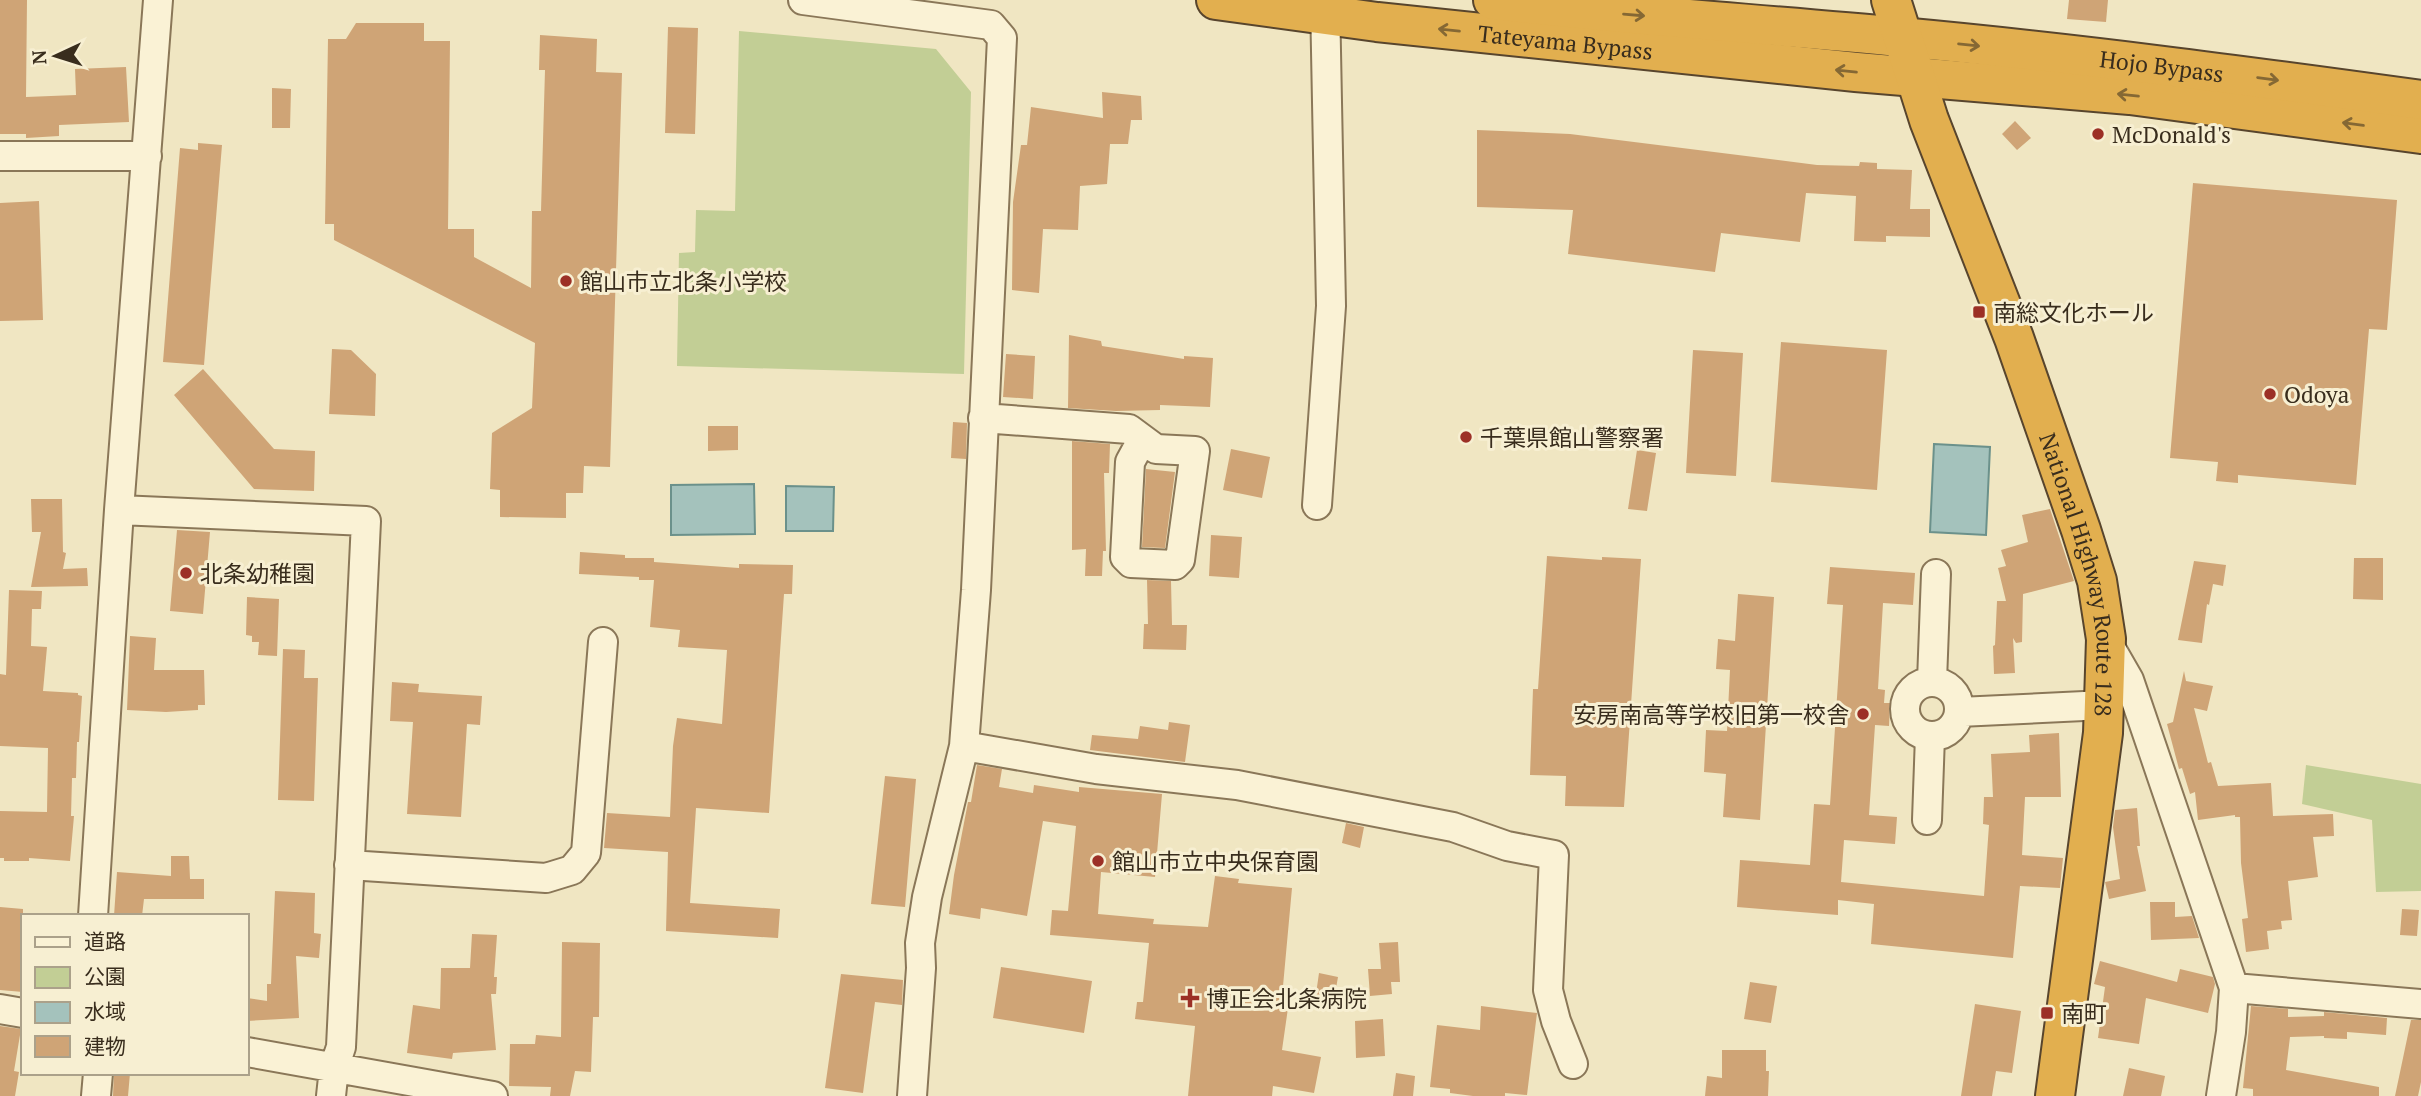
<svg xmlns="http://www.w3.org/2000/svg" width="2421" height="1096" font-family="'PT Serif','Noto Sans JP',serif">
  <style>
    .green { fill: #c2ce95 }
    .water { fill: #a4c2bc; stroke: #6b918b; stroke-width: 2 }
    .building { fill: #cfa476 }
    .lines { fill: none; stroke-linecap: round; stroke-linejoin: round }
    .minor-casing { stroke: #8a7758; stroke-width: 32 }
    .highway-casing { stroke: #58452d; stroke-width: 42 }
    .minor { stroke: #faf2d5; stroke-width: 28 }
    .highway { stroke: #e2af4f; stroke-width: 38 }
    .oneway { stroke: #856834 }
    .poi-dot { fill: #9c3026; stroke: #f7efd2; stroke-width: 2.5 }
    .labels { text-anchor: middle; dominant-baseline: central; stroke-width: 6; stroke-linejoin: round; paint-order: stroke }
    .street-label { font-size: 23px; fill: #392d1d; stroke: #f7efd2 }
    .poi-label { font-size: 23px; fill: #392d1d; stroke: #f7efd2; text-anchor: start }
  </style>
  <rect width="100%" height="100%" fill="#f0e6c2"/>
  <!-- green -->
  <path class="green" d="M739,31L936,49L971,92L964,374L677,366L679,253L695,252L696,210L735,211Z
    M2306,765L2421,784V891L2376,892L2372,820L2302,804Z"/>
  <!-- water -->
  <path class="water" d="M1934,444L1990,447L1986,535L1930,532Z
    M754,484L755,534L671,535V485Z
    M786,486L834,487L833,531H786Z"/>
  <!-- building -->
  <path class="building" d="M0,0H27L26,97L76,95L75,69L126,67L129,122L59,125V136L26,138V134H0Z
    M2069,0H2108L2106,22L2067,19Z
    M356,23H424V41H450L448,229H474V257L531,288L532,211H541L545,70H539L540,35L597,39L596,72L622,73L610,467L584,466L583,493H566V518L500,517V490L490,489L492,433L532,408L535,343L334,240V224H325L328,39H346Z
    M668,27L698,28L695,134L665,133Z
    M272,88L291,89L290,128H272Z
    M1102,92L1141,96L1142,120H1131L1128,144H1110L1107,184L1080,186L1078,230L1043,229L1039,293L1012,290L1013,202L1021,145H1027L1031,107L1103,118Z
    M2015,121L2031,138L2017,150L2002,134Z
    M1477,130L1570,134L1817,165L1859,166L1860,162L1877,163V169L1912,170L1910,209H1930V237L1886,236V242L1854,241L1856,196L1806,193L1800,242L1721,233L1715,272L1568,254L1573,210L1477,207Z
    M198,143L222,145L204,365L163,362L180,148L198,150Z
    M2193,183L2397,200L2387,330L2369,329L2356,485L2238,475V483L2216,481L2218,462L2170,458Z
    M39,201L43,320L0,321V203Z
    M1069,335L1101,341L1102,346L1184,359V356L1213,358L1210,407L1160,405V410L1116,411L1068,408Z
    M1781,342L1887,350L1877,490L1771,482Z
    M332,349L351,350L376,374L375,416L329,414Z
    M1693,350L1743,353L1736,476L1686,473Z
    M1006,354L1035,356L1033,399L1003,397Z
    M203,369L274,449L315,451L314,491L254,489L174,395Z
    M953,422L967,423L966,459L951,458Z
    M708,426H738V450L708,451Z
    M1072,441L1110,444L1109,473H1104L1106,551H1103L1102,576H1085L1086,549L1072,550Z
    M1231,449L1270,457L1262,498L1223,490Z
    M1637,450L1656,453L1647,511L1628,509Z
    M1146,469L1175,472L1165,548L1142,547Z
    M31,499H62L63,552L66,553L63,569L87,568L88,586L31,587L41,532H32Z
    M2050,509L2074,581L2023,594L2022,642L2016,643L2013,638L2015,673L1994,674L1993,646L1995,645L1997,601H2006L1998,568L2006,566L2001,550L2028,542L2022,515Z
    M177,530L210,532L203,614L170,611Z
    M1211,535L1242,537L1239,578L1209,576Z
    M580,552L625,555V558H654V562L739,568V564L793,565L792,594H784L769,813L696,808L690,903L780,909L778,938L666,931L668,852L604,848L607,813L670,817L673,746L677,718L722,724L727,650L678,647L680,630L650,627L654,580H639V577L579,574Z
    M1547,556L1602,560V557L1641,559L1624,807L1565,806L1566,776L1530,775L1533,689H1538Z
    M2354,558H2383V600L2353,599Z
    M2194,561L2226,565L2223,586L2213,584L2209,605L2207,604L2202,643L2178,640Z
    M1830,567L1915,573L1913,605L1883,603L1878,689L1885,690L1884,703H1890L1889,726L1875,725L1869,815L1897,817L1895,844L1844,840L1841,882L1984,896L1989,825L1983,824L1984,797H1993L1991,754L2030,752L2029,735L2059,733L2061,797H2025L2022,855L2063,858L2060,888L2020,886L2013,958L1871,944L1874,904L1838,900V915L1737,907L1740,860L1810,865L1814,804L1830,805L1843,605L1827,604Z
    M1147,580L1171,581L1172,625H1187L1186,650L1143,649L1144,624H1148Z
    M9,590L42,591L41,609H32L31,646L47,647L43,691L78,693V695L82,696L79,742H77L76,778H72L71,816H74L70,861L29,858V861H4V858H0V811L47,812L48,748L0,746V674L6,675Z
    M1738,594L1774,597L1760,820L1723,817L1726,774L1704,772L1706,730L1727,731L1730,670L1716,669L1718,639L1735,641Z
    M247,597L279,599L277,656L258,655L259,642H252V636L246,635Z
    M130,636L156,638L154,670H204L205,705H198V710L166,712L127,710Z
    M283,649L305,650L304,678H318L314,801L278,800Z
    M2184,671L2186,681L2213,686L2207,711L2194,708L2208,763L2211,762L2218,786L2271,783L2273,816L2333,814L2334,836L2313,837L2318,877L2288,881L2292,920L2281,921L2282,929L2267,931L2269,949L2246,952L2242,919L2248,918L2241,863L2240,817H2235V815L2198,820L2195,792L2190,794L2182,768L2179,769L2167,724L2173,722Z
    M392,682L419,684L418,692L482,696L480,725L467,724L461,817L407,814L413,722L390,721Z
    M1169,722L1190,725L1185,762L1090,750L1092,735L1138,739L1140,726L1168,730Z
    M977,765L1002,769L999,787L1033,793L1034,785L1079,792V787L1162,794L1155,877L1101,872L1098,914L1154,919L1153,924L1208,927L1215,876L1239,879L1238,883L1292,888L1283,986L1291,987L1282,1050L1321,1057L1314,1093L1273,1086L1272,1096H1188L1195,1026L1135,1019L1137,1002H1143L1149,943L1050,935L1052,910L1068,911L1076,826L1043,821L1027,916L981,908L980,919L949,914L954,875L968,802H971Z
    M885,776L916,779L905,907L871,904Z
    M2137,808L2140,846H2137L2146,891L2109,899L2105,882L2120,879L2113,827L2115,810Z
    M1346,823L1364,827L1360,848L1342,843Z
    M171,856H189L190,879H204V899H144L142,916H114L117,872L171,876Z
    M275,891L315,893L314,933L321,934L319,958L296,956L299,1018L247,1021V998L267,1001V984H271Z
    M2150,902H2175V917L2192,916L2199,938L2151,940Z
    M0,907L23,909V992L0,990Z
    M2402,909L2419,910L2417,936L2400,935Z
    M472,934L497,935L494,977H497L496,994H491L496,1050L453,1053L452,1059L407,1053L413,1005L440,1009L441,968H470Z
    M562,942L600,943L599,1017H593L591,1072L575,1071L570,1096H550L551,1087L509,1086L510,1044H535L536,1035L561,1037Z
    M1398,942L1400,982H1391L1392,994L1370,996L1368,969H1381L1379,943Z
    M2100,961L2177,982L2180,969L2213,977L2215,984L2208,1013L2146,998L2139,1044L2098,1038L2105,987L2094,984Z
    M1001,967L1092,981L1084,1033L993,1018Z
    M1319,973L1338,977L1333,1005L1315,1001Z
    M841,974L903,980L902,1005L875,1002L863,1093L825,1088Z
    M1750,982L1777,986L1771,1023L1744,1019Z
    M1975,1004L2021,1011L2012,1073L1996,1071L1992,1096H1961Z
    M1481,1006L1537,1013L1527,1095L1505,1093V1096H1473L1450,1093V1089L1430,1087L1437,1025L1480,1030Z
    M2251,1006L2288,1009V1017L2324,1016V1012L2387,1018L2386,1035L2347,1032V1039L2324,1038V1036L2290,1037L2286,1070L2379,1087V1096H2253V1089L2243,1088Z
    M1383,1019L1385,1056L1356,1058L1355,1021Z
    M2411,1020H2421V1082L2418,1096H2395Z
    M0,1026L21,1029L14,1071L19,1072L15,1096H0Z
    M1722,1050H1766V1071H1769L1768,1096H1705L1707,1076L1722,1078Z
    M2129,1068L2165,1076L2161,1096H2123Z
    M114,1073H130L128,1096H113Z
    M1396,1073L1415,1076L1413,1096H1393Z"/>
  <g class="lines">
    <!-- minor casing -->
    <g class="minor-casing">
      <path id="minor" d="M803,0L991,25L1002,38L976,590L964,746L927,897L920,943L921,968L912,1096
        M0,156H147
        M983,418L1129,429L1156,449L1195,451L1180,560L1175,565L1131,563L1125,557L1130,462L1142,440
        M1317,505L1331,306L1325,0
        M119,510L366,521L341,1047L334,1068L331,1096
        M2106,640L2129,680L2234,988L2231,1032L2221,1096
        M1932,681L1936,574
        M1905 709a27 27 0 1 1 54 0a27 27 0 1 1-54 0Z
        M1959,712L2105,705
        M964,746L1096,769L1237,785L1453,827L1507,846L1554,855L1548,990L1556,1021L1573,1064
        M1927,820L1930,736
        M349,865L546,878L572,870L586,853L603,642
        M93,916L119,510L158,0
        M2234,988L2421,1004
        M0,1009L23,1013
        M247,1052L493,1096
        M96,1096L98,1073"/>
    </g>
    <!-- highway casing -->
    <g class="highway-casing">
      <g id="highway">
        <path id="s1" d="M1216,0L1377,22L1856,72L2130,95L2421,134"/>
        <path id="s2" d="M1493,0C1628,16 1764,24 1900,37C2074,53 2247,76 2421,100"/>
        <path id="s3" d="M1891,0L1929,120L2014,338L2081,530L2097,581L2106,639L2103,733L2055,1096"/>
      </g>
    </g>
    <!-- minor -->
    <use href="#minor" class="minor"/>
    <!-- highway -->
    <use href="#highway" class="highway"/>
  </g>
  <!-- one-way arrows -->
  <defs><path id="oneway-shaft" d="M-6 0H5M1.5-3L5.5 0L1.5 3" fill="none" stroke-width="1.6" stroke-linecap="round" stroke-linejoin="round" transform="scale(1.75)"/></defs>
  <g class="oneway">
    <use href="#oneway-shaft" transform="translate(1634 15) rotate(5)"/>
    <use href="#oneway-shaft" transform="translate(1449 30) rotate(-174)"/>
    <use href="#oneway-shaft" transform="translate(1969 45) rotate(6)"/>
    <use href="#oneway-shaft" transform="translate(1846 71) rotate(-174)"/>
    <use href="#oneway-shaft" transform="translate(2268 79) rotate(8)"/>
    <use href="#oneway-shaft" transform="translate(2128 95) rotate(-174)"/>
    <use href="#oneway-shaft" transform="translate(2353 124) rotate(-172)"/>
  </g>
  <!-- markers -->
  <g class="poi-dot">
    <circle cx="2098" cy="134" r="7"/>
    <circle cx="566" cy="281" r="7"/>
    <rect x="1972" y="305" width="14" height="14" rx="3.5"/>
    <circle cx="2270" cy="394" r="7"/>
    <circle cx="1466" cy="437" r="7"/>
    <circle cx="186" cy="573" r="7"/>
    <circle cx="1863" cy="714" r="7"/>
    <circle cx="1098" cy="861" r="7"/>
    <path d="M1186.5 987.5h7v7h7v7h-7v7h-7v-7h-7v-7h7z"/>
    <rect x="2040" y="1006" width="14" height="14" rx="3.5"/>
  </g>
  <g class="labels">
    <!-- street labels -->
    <g class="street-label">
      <text stroke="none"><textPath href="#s1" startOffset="352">Tateyama Bypass</textPath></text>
      <text stroke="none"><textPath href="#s2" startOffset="672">Hojo Bypass</textPath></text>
      <text stroke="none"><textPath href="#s3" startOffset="607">National Highway Route 128</textPath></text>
    </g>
    <!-- poi labels -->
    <g class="poi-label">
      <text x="2112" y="134">McDonald's</text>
      <text x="580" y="281">館山市立北条小学校</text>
      <text x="1993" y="312">南総文化ホール</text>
      <text x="2284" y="394">Odoya</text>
      <text x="1480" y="437">千葉県館山警察署</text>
      <text x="200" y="573">北条幼稚園</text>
      <text x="1849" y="714" text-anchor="end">安房南高等学校旧第一校舎</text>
      <text x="1112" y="861">館山市立中央保育園</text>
      <text x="1206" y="998">博正会北条病院</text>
      <text x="2061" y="1013">南町</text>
    </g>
  </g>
  <!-- legend -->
  <rect x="21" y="914" width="228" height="161" fill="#f7efd2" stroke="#aba18a" stroke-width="2"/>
  <rect x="35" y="937" width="35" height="10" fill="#faf2d5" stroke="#aba18a" stroke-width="2"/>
  <text x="84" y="949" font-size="21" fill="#392d1d">道路</text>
  <rect x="35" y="967" width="35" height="21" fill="#c2ce95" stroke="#aba18a" stroke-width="2"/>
  <text x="84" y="984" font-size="21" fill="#392d1d">公園</text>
  <rect x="35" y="1002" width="35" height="21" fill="#a4c2bc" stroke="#aba18a" stroke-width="2"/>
  <text x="84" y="1019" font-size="21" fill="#392d1d">水域</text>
  <rect x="35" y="1036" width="35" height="21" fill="#cfa476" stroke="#aba18a" stroke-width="2"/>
  <text x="84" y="1054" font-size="21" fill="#392d1d">建物</text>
  <!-- north arrow -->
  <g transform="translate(56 56) rotate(266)" stroke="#f7efd2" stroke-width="5" paint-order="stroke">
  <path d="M0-5L12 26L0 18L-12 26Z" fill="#392d1d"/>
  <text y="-10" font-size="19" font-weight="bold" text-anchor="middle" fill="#392d1d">N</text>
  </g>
</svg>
